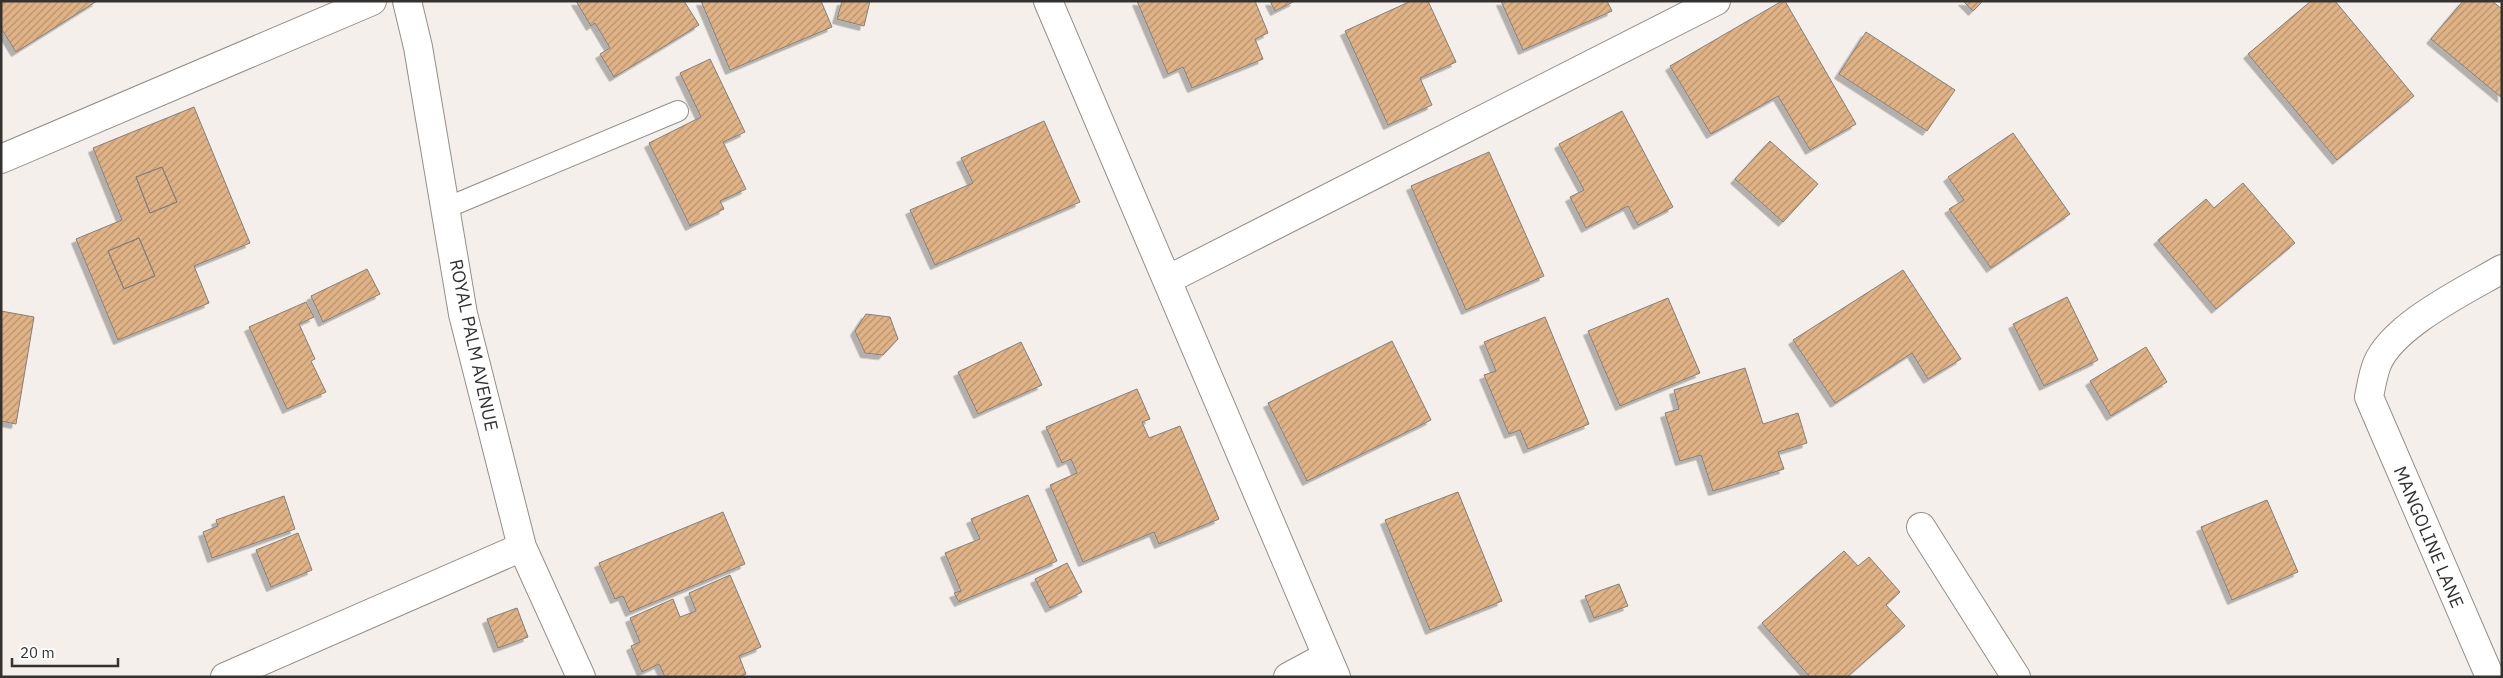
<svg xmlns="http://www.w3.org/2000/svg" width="2503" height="678" font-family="'IBM Plex Sans',sans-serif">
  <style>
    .building { fill: url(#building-hatch); stroke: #847f7b; fill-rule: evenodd; filter: url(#shadow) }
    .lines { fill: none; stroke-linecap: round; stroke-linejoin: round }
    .lane-casing { stroke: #938f8a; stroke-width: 22 }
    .street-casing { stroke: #938f8a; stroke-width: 30 }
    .lane { stroke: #fff; stroke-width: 20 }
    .street { stroke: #fff; stroke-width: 28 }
    .labels { text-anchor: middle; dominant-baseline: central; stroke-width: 5; stroke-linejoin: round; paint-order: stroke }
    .street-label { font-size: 18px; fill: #343230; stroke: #fff }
  </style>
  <defs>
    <pattern id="building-hatch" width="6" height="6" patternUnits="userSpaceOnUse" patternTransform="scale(1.25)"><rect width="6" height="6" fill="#e0b386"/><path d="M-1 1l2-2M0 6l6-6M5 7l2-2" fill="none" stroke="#b6926e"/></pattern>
    <filter id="shadow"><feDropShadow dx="-4.5" dy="4.5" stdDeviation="0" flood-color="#0004"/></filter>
  </defs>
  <rect width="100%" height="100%" fill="#f4efea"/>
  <!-- building -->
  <path class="building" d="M1,1H97L16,52L1,28Z
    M576,1H684L699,25L614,77L600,54L610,48L595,23L591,26Z
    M701,1H821L832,27L730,70Z
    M842,1H870L864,26L837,19Z
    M1137,1H1255L1268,33L1255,39L1263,59L1192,88L1183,67L1168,74Z
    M1270,1H1295L1275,11Z
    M1411,1H1428L1456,62L1420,78L1432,105L1388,125L1345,31Z
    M1501,1H1607L1612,11L1523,50Z
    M1782,1H1785L1856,124L1810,150L1778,96L1711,134L1670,66Z
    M1963,1H1983L1973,11Z
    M2311,1H2335L2414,96L2337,160L2248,54Z
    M2463,1H2492L2502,9V98L2431,39Z
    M1866,32L1955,90L1927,131L1839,74Z
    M710,59L745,132L723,142L746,189L720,201L724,209L690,226L649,143L701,117L680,73Z
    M194,107L250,243L194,266L209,303L118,340L76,239L122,220L93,148ZM162,167L177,202L150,213L136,177ZM139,238L155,276L124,289L108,251Z
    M1622,111L1673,207L1638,225L1628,206L1586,228L1570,197L1584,190L1559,144Z
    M1044,121L1080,202L935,265L910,210L973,183L961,158Z
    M2013,133L2070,214L1991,268L1949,209L1964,200L1948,177Z
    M1770,141L1818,184L1783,222L1735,179Z
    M1489,152L1544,276L1466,310L1411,186Z
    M162,167L177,202L150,213L136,177Z
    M2243,183L2295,243L2216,309L2158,240L2206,199L2214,208Z
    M139,238L155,276L124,289L108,251Z
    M367,269L380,294L323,322L311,296Z
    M1903,270L1961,359L1928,379L1912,353L1835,403L1793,340Z
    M2067,297L2098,360L2044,386L2013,324Z
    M1668,298L1700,373L1620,406L1588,331Z
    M306,302L314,317L299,324L315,359L311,361L326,392L287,409L249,327Z
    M1,311L34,317L16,424L1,421Z
    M866,314L890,317L898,339L883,355L865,353L855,331Z
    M1545,317L1589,424L1528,449L1520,430L1509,434L1484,375L1496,371L1484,342Z
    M1392,341L1431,420L1307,481L1268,403Z
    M1021,342L1042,385L978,414L958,372Z
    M2146,347L2167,382L2111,416L2090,381Z
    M1745,368L1763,424L1798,413L1807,443L1778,452L1784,469L1713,491L1701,455L1680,461L1665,413L1679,409L1674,390Z
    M1137,389L1150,419L1142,422L1149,438L1180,426L1219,519L1159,544L1154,532L1083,562L1050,485L1077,473L1071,459L1062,463L1046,427Z
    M1458,492L1502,601L1430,630L1385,520Z
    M1028,495L1057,561L959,602L954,593L961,591L945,553L980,539L971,519Z
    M284,496L295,529L212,558L203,532L218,526L216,520Z
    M2267,500L2298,572L2232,600L2201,527Z
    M723,512L745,564L630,612L623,596L615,599L599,563Z
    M298,533L312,570L271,587L256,550Z
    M1844,551L1858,566L1869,557L1900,592L1886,605L1905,626L1847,677H1810L1762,623Z
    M1067,563L1082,592L1050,608L1035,579Z
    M730,575L761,647L739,656L746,674L739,677H665L659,664L642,672L631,646L640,642L630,618L673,599L680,617L696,611L689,593Z
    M1619,584L1628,606L1594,618L1585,596Z
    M517,608L528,637L498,648L487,619Z"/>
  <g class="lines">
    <!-- lane casing -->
    <g class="lane-casing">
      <path id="lane" d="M446,208L678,111"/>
    </g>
    <!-- street casing -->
    <g class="street-casing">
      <path id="street" d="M407,1L418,47L463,314L522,547L581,677
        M1048,1L1336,677
        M1,159L372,1
        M1167,280L1716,1
        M1921,527L2016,677
        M225,677L522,547
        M1288,677L1327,656
        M2490,677L2369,397C2371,387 2373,374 2377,364C2393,325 2466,290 2502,269"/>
    </g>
    <!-- lane -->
    <use href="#lane" class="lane"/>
    <!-- street -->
    <use href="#street" class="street"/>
  </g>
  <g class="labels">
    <!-- street labels -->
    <g class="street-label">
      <text transform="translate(474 345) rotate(78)">ROYAL PALM AVENUE</text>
      <text transform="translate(2429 537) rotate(67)">MANGOLINE LANE</text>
    </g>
  </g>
  <!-- border -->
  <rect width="2503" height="678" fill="none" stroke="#343230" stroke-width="5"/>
  <!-- scale -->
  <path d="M12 658v8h106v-8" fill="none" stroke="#343230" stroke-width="2.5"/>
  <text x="20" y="658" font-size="15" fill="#343230" stroke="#ffffff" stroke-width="4" paint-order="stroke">20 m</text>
</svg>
